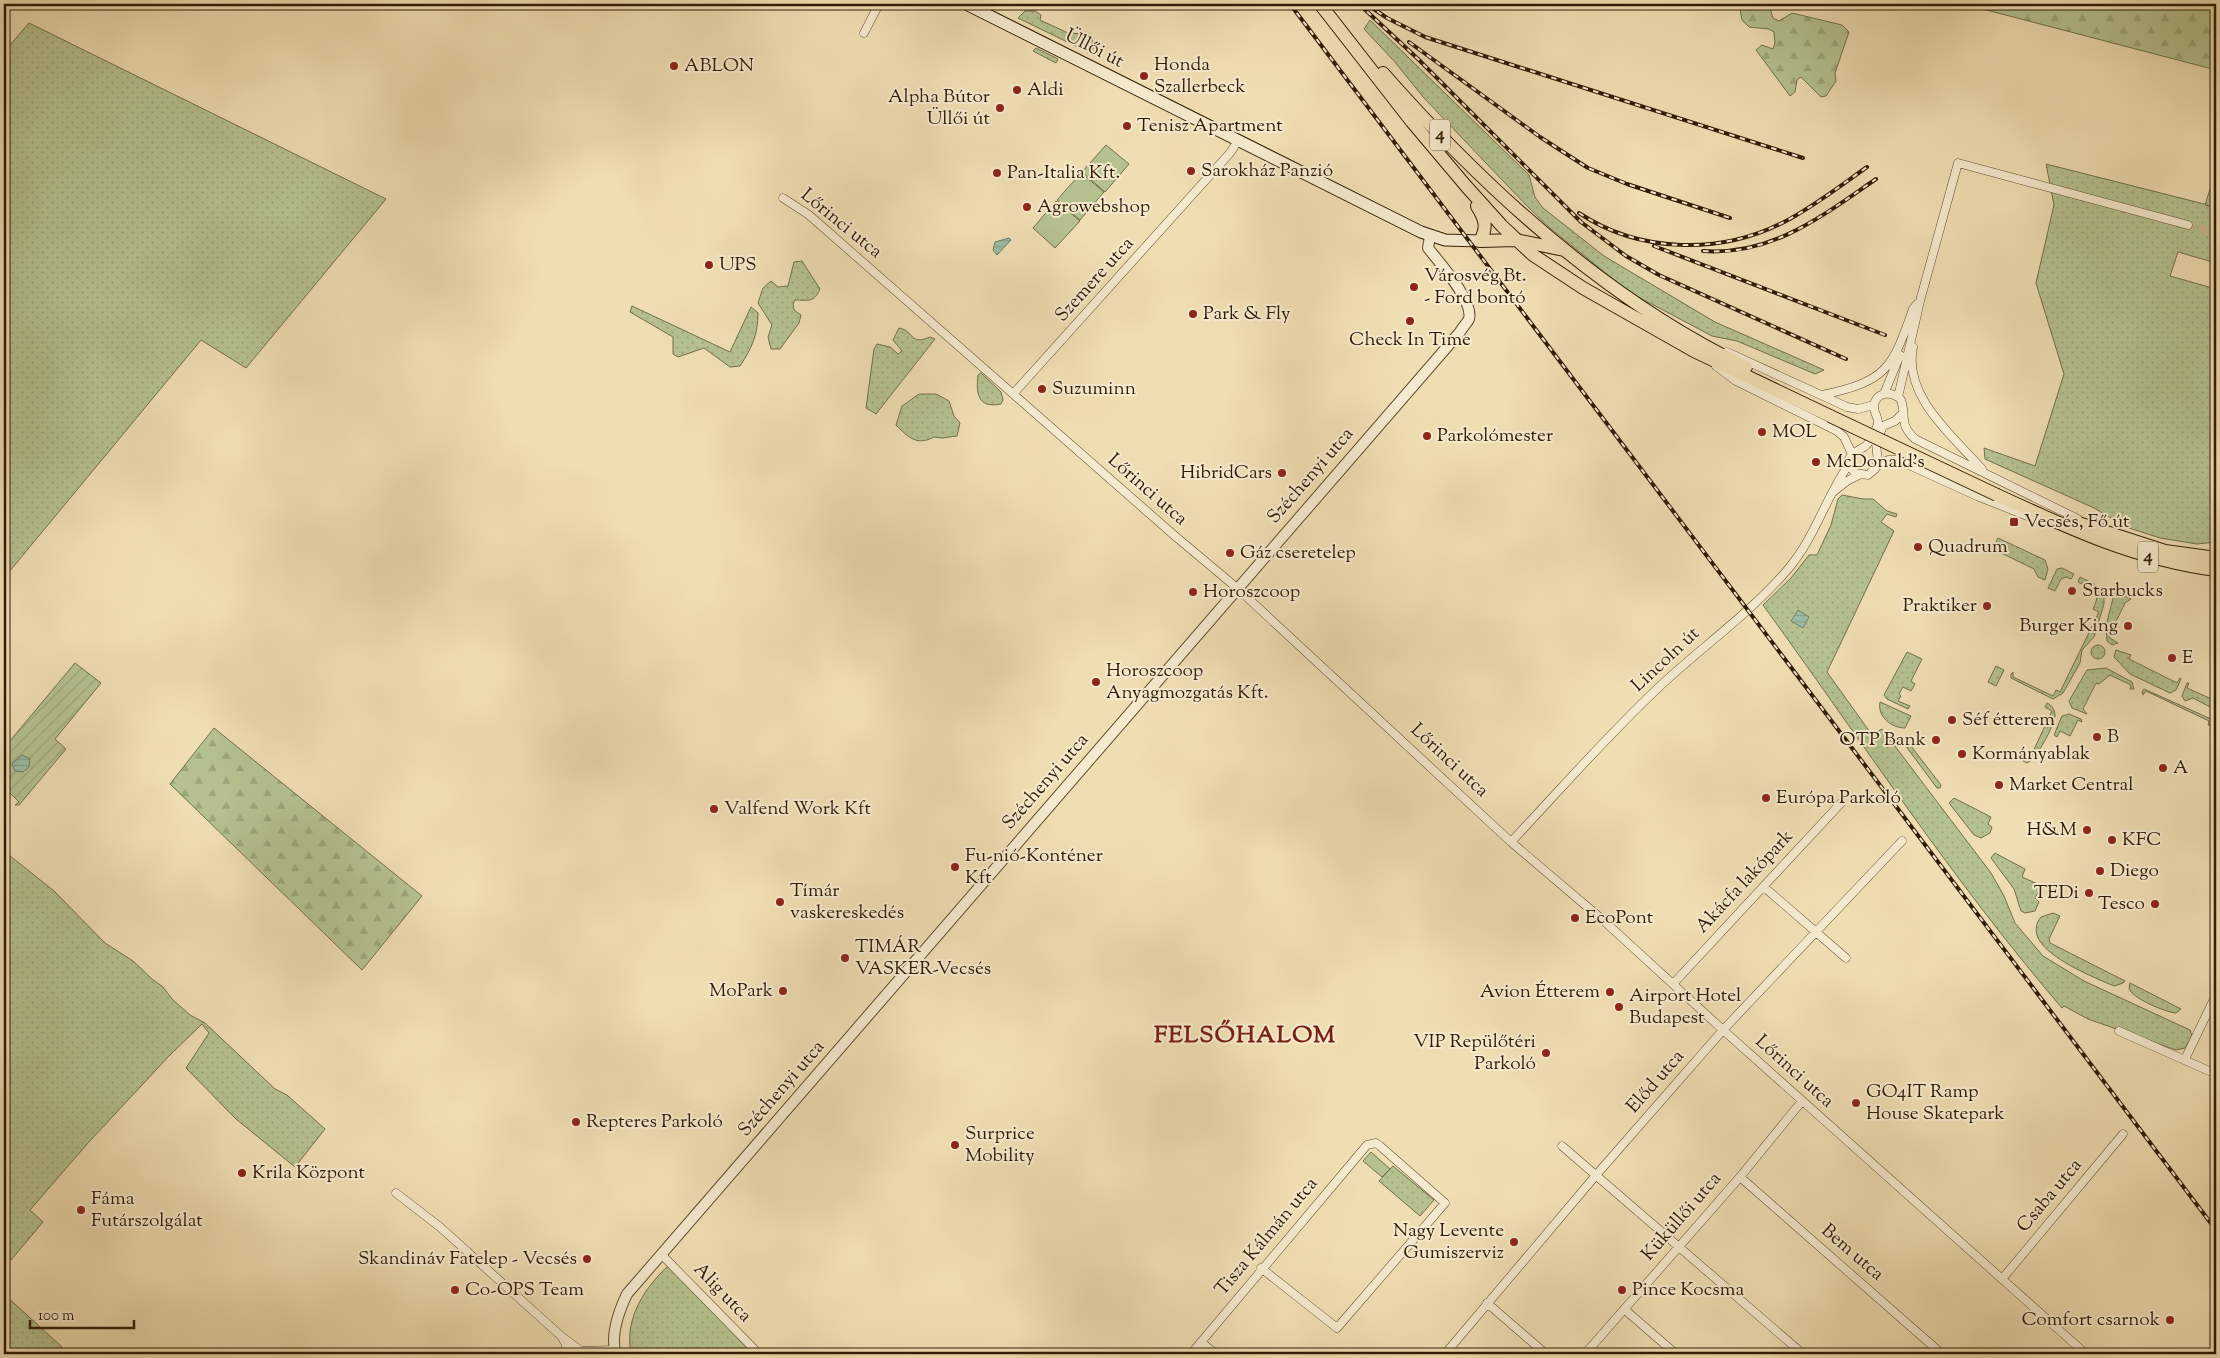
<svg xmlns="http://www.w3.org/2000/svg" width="2220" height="1358" font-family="'Sorts Mill Goudy',serif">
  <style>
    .grass { fill: url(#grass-dots); stroke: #726f4a }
    .forest { fill: url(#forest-firs); stroke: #726f4a }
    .garden { fill: url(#garden-furrows); stroke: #726f4a }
    .pitch { fill: #b5c290; stroke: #726f4a }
    .water { fill: url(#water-rules); stroke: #707d65 }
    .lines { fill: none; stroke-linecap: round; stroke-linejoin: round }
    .minor-tunnel { stroke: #cab790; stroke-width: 8; stroke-dasharray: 8 4; stroke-linecap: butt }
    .minor-casing { stroke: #604c30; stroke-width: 9 }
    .tertiary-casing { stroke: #604c30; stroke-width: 12 }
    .secondary-casing { stroke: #301c04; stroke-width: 13 }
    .primary-casing { stroke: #301c04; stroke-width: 14 }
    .minor { stroke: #f5eace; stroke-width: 8 }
    .tertiary { stroke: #f5eace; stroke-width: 10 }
    .secondary { stroke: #f5eace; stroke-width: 11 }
    .primary { stroke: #f0deb3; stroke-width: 12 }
    .rail-casing { stroke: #301c04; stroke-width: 4 }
    .rail { stroke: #f5eace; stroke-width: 2; stroke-dasharray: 5.5; stroke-linecap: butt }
    .primary-bridge-casing { stroke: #301c04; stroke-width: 14; stroke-linecap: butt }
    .primary-bridge { stroke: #f0deb3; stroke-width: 12 }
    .poi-dot { fill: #8f2418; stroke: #f5eace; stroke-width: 2 }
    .labels { text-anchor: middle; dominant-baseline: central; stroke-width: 4; stroke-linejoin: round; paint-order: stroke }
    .shield { fill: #f5eace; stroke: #6b5a41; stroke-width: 1 }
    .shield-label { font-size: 18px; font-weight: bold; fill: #301c04 }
    .street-label { font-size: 19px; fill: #301c04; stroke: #f5eace }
    .poi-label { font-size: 19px; fill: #301c04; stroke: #f5eace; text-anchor: start }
    .district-label { font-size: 24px; font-weight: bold; letter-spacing: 1px; fill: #7a1f14; stroke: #f5eace }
  </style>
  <defs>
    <pattern id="grass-dots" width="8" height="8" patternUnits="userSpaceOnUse" patternTransform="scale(1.25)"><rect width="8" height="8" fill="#b5c290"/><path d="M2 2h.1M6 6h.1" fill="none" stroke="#9ca67b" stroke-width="1.8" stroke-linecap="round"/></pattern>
    <pattern id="forest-firs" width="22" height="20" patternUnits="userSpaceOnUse" patternTransform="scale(1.25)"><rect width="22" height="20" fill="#b5c290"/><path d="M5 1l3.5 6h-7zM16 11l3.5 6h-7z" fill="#9ca67b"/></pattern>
    <pattern id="garden-furrows" width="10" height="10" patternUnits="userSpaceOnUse" patternTransform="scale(1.25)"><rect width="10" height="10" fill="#b5c290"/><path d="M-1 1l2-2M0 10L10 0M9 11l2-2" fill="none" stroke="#9ca67b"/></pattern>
    <pattern id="water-rules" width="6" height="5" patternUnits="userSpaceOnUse" patternTransform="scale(1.25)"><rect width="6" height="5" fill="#9bbda6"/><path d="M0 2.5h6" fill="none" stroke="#86a28d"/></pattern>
  </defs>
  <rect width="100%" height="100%" fill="#f0deb3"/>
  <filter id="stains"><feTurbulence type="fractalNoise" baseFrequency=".004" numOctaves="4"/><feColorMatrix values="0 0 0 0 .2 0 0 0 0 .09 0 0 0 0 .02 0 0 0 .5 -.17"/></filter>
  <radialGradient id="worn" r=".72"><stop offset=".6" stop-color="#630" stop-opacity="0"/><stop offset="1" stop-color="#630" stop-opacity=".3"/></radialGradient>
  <!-- grass -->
  <path class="grass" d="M1025,11H1035L1041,15L1040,20L1068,33L1089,34L1092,37L1093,49L1090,53L1018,18Z
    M1370,20L1529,175L1535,197L1543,208L1604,256L1715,322L1824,370L1815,374L1737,341L1712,336L1629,292L1551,229L1526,205L1424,98L1394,61L1364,29Z
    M29,23L386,199L246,368L201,340L4,578V52Z
    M1036,48L1058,59L1056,63L1033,51Z
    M2046,164L2216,207V263L2178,252L2170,276L2216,289V542L2197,544L2160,538L2126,527L2094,508L1985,459L1984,448L2035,466L2064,374L2036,283L2054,205Z
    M802,261L820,289C814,303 809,300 795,300L793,304L794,310L801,315L799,323L780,349H771L768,337L772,325L758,303L763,288L771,281L778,287L788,286L794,262Z
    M632,306L730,352L751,307L758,313C758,334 752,348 740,366L730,367L704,348L678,357L673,354V337L630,312Z
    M899,328C915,331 909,346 930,337L935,339L876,414L866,408L874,349L877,344L890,347L898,354L902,351L893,340Z
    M981,373L1001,392L1003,400L1001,404C977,409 976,392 978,375Z
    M919,394H936L949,401L954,416L960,423L957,436L942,438L934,437C917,446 909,438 896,425L902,406Z
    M1842,495L1863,499H1873L1887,511L1897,514L1896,517L1887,514L1881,522L1894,531L1827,672L1872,735L1882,729L1991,873L2004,896L2015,923L2043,956L2084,981L2190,1030L2192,1036L2185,1048L2176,1050L2088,1019L2064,1006L2062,1008C1953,881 1861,740 1763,605L1791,578L1809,555H1817L1831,525L1838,499Z
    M1998,538L2045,560L2048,569L2045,580L2038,577L2034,569L1993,549Z
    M2062,568L2074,574L2071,579L2066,577L2061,579L2055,591L2048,588L2057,569Z
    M2080,577L2098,586L2104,595V604L2094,637L2082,650L2080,663L2063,693L2053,699L2011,678V674L2013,672V677L2053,696L2056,690L2060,692L2099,612L2093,609C2102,590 2094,590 2078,582Z
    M2118,592L2131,599L2125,603L2110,634V638L2118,643L2112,645L2107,641L2106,626L2114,594Z
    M2091 652a7 7 0 1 1 14 0a7 7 0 1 1-14 0Z
    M2116,650L2131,655L2129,659L2177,683L2180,678L2181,679L2176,690L2170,693L2130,674L2114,657Z
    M1907,652L1922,659L1911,681L1915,684L1911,691L1903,687L1899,694L1901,696L1898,701L1910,706L1908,709L1887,699L1884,695Z
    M1996,666L2004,670L1996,686L1988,682Z
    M2106,668L2132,682L2134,689H2130L2131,685L2110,675L2099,684L2096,683L2083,709L2087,714L2072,708L2069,701L2087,670Z
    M2187,683H2189L2187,688L2216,701V710L2193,698L2185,701L2182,696Z
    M2144,689L2211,719V725H2208L2209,721L2146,691L2143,695L2142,692Z
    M1880,702L1911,716L1905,728C1892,728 1877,717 1880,702Z
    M2047,703C2052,705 2055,710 2055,716C2054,726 2036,760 2027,763L2023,761L2025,756L2030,758L2052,711L2045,707Z
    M2069,714L2081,719L2082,722L2078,720L2070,736L2060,731L2057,737L2054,735L2062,716Z
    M1904,737L1941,785L1940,788H1937L1902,741Z
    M1954,798L1991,817L1988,824L1992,827L1990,833L1981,838L1974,835L1949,803Z
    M4,851L54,891L105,943L133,961L152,979L163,987L172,999L190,1015L205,1023L275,1089L287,1095L325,1129L295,1167L236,1119L186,1068L209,1033L202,1024L169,1056L88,1143L30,1210L43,1222L11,1260L4,1254Z
    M1995,853L2025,869L2022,877L2042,886L2035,898L2039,902L2035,911L2025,913L2021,911L2014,889L1991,858Z
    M2053,913L2060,916L2049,939L2050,943L2125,981L2123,983L2114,986C2094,977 2016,948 2041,917Z
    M2130,983L2181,1009L2176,1013C2165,1012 2134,999 2129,989Z
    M1393,1166L1434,1200L1420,1216L1379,1181Z
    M670,1264L759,1354H631C624,1318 645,1287 670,1264Z
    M4,1294L62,1347L56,1354H4Z"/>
  <!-- forest -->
  <path class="forest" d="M1746,4L1769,5L1773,18L1779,21L1792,13L1842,25L1849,32L1835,73L1836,81L1826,96L1821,97L1801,77L1797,80L1795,92L1790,96L1756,50L1762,45L1773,49L1775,43L1774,32L1769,29L1749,27L1742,20L1740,9Z
    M1976,4H2216V70L1975,7Z
    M2216,170V207L2205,205Z
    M214,728L422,896L362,970L170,784Z"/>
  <!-- garden -->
  <path class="garden" d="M75,663L101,683L55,739L66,749L19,805H15L19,802L4,787V748Z"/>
  <!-- pitch -->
  <path class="pitch" d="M1106,145L1129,164L1105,192L1082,172Z
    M1081,173L1104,192L1080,220L1057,200Z
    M1056,201L1080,221L1055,248L1033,228Z
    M1371,1152L1390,1169L1382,1177L1363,1161Z"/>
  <!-- water -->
  <path class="water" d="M1009,238L1011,240L997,255L993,250L995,242Z
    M1798,610L1809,617L1803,628L1791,621Z
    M22,755L30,759L29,767L23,772L15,771L12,764Z"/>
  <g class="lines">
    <!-- minor-tunnel -->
    <path class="minor-tunnel" d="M2188,225L2216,233"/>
    <!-- minor casing -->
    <g class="minor-casing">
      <path id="minor" d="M864,33L879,4
        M783,198L809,215L1175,536L1237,588L1511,842L1604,921L1723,1030L2086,1354
        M1913,347C1903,397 1953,436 1982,469
        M1727,352L1847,407L1858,409L1874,405
        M1716,366L1736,381L1837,431L1844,437L1852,454
        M1013,394L1230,153L1238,141
        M1884,394L1900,355
        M1822,395C1887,381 1892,369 1913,309L1917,304
        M1898,397L1920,301L1958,163L2188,225
        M1902,414L1895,421L1883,426L1876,443L1878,462L1875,469L1868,475L1855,473C1842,458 1852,454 1864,447C1868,445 1871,439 1873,435C1875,432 1877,427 1878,424C1879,417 1873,413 1874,405C1877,391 1893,391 1901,400C1907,417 1898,423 1915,439L2078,519
        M1877,466L1888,460H1898L1977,496L2045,523
        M1832,493L1847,481L1859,475
        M1511,842C1559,791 1606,737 1658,688C1699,649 1752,612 1789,568C1815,537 1826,497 1849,464
        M1764,887L1846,958
        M1673,984L1841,803
        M2119,1031L2216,1074
        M2185,1059L2216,995
        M1562,1146L1803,1354
        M1740,1177L1942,1354
        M396,1193L440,1227L561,1336L581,1351
        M662,1255L759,1354
        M2002,1279L2123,1134
        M1487,1303L1546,1354
        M1624,1309L1676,1354
        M562,1337L566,1345L565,1354
        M1201,1342L1216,1354
        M573,1354L581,1351L614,1350
        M1191,1354L1367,1145L1376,1143L1380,1146L1445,1203L1337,1328L1261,1268
        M1445,1354L1597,1174L1723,1030L1902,841
        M1585,1354L1740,1177L1802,1101"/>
    </g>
    <!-- tertiary casing -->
    <g class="tertiary-casing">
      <path id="tertiary" d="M616,1354C610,1336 619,1311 627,1294L1460,332C1462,328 1467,323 1469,319C1474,301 1439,262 1428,248L1430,236"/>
    </g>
    <!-- secondary casing -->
    <g class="secondary-casing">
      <path id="secondary" d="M966,4L1421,232L1445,240L1480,241"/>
    </g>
    <!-- primary casing -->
    <g class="primary-casing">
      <path id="primary" d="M1320,4L1412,122L1466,186L1502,226L1533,255L1583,288L1694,351L1830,416
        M1383,73C1484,188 1606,300 1746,367
        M1477,206C1485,219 1488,227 1480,241
        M1480,241L1516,240L1564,250
        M1997,495C2068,528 2137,560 2216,570
        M2069,520L2165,551L2216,558"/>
    </g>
    <!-- minor -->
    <use href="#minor" class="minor"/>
    <!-- tertiary -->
    <use href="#tertiary" class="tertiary"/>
    <!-- secondary -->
    <use href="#secondary" class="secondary"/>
    <!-- primary -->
    <use href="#primary" class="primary"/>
    <!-- rail casing -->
    <g class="rail-casing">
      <path id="rail" d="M1290,4L2216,1230
        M1359,4L1418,59L1581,222L1626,256L1659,275L1846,359
        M1368,5L1387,18L1425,37L1803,158
        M1409,42L1540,137L1588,168L1627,184L1730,218
        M1579,213C1639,253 1720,255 1784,222C1813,207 1840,186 1867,167
        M1654,246L1885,335
        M1703,251C1772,256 1822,216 1876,179"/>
    </g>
    <!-- rail -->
    <use href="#rail" class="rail"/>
    <!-- primary-bridge casing -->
    <g class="primary-bridge-casing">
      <path id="primary-bridge" d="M1830,416L1997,495"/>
    </g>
    <!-- primary-bridge -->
    <use href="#primary-bridge" class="primary-bridge"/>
  </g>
  <!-- markers -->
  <g class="poi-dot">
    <circle cx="674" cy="66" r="5"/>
    <circle cx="1144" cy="76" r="5"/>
    <circle cx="1017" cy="90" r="5"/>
    <circle cx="1000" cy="108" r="5"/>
    <circle cx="1127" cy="126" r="5"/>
    <circle cx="1191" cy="171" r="5"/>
    <circle cx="997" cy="173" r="5"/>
    <circle cx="1027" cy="207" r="5"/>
    <circle cx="709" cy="265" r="5"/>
    <circle cx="1414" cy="287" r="5"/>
    <circle cx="1193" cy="314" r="5"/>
    <circle cx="1410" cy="321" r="5"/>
    <circle cx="1042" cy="389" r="5"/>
    <circle cx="1762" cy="432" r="5"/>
    <circle cx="1427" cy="436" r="5"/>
    <circle cx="1816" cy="462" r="5"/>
    <circle cx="1282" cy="473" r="5"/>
    <rect x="2009" y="517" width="10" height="10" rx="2.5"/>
    <circle cx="1918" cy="547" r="5"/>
    <circle cx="1230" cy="553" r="5"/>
    <circle cx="2072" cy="591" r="5"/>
    <circle cx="1193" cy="592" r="5"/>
    <circle cx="1987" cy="606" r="5"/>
    <circle cx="2128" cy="626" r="5"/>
    <circle cx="2172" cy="658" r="5"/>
    <circle cx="1096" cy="682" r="5"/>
    <circle cx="1952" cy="720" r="5"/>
    <circle cx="2097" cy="737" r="5"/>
    <circle cx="1936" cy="740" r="5"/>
    <circle cx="1962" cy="754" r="5"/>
    <circle cx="2163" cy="768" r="5"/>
    <circle cx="1999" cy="785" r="5"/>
    <circle cx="1766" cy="798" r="5"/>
    <circle cx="714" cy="809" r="5"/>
    <circle cx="2087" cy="830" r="5"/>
    <circle cx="2112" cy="840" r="5"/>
    <circle cx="955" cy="867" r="5"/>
    <circle cx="2100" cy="871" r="5"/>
    <circle cx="2089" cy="893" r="5"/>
    <circle cx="780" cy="902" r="5"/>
    <circle cx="2155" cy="904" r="5"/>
    <circle cx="1575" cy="918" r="5"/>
    <circle cx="845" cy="958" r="5"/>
    <circle cx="783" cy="991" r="5"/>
    <circle cx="1610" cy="992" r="5"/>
    <circle cx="1619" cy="1007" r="5"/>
    <circle cx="1546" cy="1053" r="5"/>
    <circle cx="1856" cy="1103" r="5"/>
    <circle cx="576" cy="1122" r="5"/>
    <circle cx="955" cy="1145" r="5"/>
    <circle cx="242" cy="1173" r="5"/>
    <circle cx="81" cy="1210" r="5"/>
    <circle cx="1514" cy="1242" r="5"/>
    <circle cx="587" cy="1259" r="5"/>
    <circle cx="455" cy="1290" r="5"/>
    <circle cx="1622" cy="1290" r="5"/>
    <circle cx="2170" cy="1320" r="5"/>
  </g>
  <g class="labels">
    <!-- shield labels -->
    <g class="shield">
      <rect x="1430" y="119.5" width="20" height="31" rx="4"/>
      <rect x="2138" y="541.5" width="20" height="31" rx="4"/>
    </g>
    <g class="shield-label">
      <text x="1440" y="135">4</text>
      <text x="2148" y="557">4</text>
    </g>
    <!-- street labels -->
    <g class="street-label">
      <text transform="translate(1094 49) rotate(27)">Üllői út</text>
      <text transform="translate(841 224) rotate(39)">Lőrinci utca</text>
      <text transform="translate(1095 280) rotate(-48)">Szemere utca</text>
      <text transform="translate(1311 476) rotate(-49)">Széchenyi utca</text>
      <text transform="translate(1147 490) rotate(41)">Lőrinci utca</text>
      <text transform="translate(1666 660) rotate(-43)">Lincoln út</text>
      <text transform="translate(1449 761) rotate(43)">Lőrinci utca</text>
      <text transform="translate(1046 782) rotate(-49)">Széchenyi utca</text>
      <text transform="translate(1745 882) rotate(-47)">Akácfa lakópark</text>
      <text transform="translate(1794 1072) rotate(42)">Lőrinci utca</text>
      <text transform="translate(1656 1082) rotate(-49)">Előd utca</text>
      <text transform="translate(782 1089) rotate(-49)">Széchenyi utca</text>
      <text transform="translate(2050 1196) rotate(-50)">Csaba utca</text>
      <text transform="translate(1682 1217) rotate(-49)">Küküllői utca</text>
      <text transform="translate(1267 1237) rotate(-50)">Tisza Kálmán utca</text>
      <text transform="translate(1852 1253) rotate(41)">Bem utca</text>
      <text transform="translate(722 1293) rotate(46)">Alig utca</text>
    </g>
    <!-- poi labels -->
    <g class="poi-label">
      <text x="1154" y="65">Honda<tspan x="1154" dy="22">Szallerbeck</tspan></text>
      <text x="684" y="66">ABLON</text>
      <text x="1027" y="90">Aldi</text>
      <text x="990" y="97" text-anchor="end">Alpha Bútor<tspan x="990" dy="22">Üllői út</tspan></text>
      <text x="1137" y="126">Tenisz Apartment</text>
      <text x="1201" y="171">Sarokház Panzió</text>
      <text x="1007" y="173">Pan-Italia Kft.</text>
      <text x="1037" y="207">Agrowebshop</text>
      <text x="719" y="265">UPS</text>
      <text x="1424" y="276">Városvég Bt.<tspan x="1424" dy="22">- Ford bontó</tspan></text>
      <text x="1203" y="314">Park &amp; Fly</text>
      <text x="1410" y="340" text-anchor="middle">Check In Time</text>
      <text x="1052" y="389">Suzuminn</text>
      <text x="1772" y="432">MOL</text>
      <text x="1437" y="436">Parkolómester</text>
      <text x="1826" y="462">McDonald's</text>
      <text x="1272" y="473" text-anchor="end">HibridCars</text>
      <text x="2024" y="522">Vecsés, Fő út</text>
      <text x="1928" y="547">Quadrum</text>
      <text x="1240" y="553">Gáz cseretelep</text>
      <text x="2082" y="591">Starbucks</text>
      <text x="1203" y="592">Horoszcoop</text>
      <text x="1977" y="606" text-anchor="end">Praktiker</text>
      <text x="2118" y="626" text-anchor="end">Burger King</text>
      <text x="2182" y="658">E</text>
      <text x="1106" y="671">Horoszcoop<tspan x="1106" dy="22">Anyagmozgatás Kft.</tspan></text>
      <text x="1962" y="720">Séf étterem</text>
      <text x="2107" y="737">B</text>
      <text x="1926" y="740" text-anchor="end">OTP Bank</text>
      <text x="1972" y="754">Kormányablak</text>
      <text x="2173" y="768">A</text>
      <text x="2009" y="785">Market Central</text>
      <text x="1776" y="798">Európa Parkoló</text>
      <text x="724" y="809">Valfend Work Kft</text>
      <text x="2077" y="830" text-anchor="end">H&amp;M</text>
      <text x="2122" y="840">KFC</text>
      <text x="965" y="856">Fu-nió-Konténer<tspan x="965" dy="22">Kft</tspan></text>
      <text x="2110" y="871">Diego</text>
      <text x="790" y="891">Tímár<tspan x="790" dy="22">vaskereskedés</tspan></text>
      <text x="2079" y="893" text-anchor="end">TEDi</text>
      <text x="2145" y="904" text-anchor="end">Tesco</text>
      <text x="1585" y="918">EcoPont</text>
      <text x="855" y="947">TIMÁR<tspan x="855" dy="22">VASKER-Vecsés</tspan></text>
      <text x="773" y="991" text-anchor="end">MoPark</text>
      <text x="1600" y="992" text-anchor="end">Avion Étterem</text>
      <text x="1629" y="996">Airport Hotel<tspan x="1629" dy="22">Budapest</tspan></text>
      <text x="1536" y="1042" text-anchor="end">VIP Repülőtéri<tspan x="1536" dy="22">Parkoló</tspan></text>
      <text x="1866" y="1092">GO4IT Ramp<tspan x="1866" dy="22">House Skatepark</tspan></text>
      <text x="586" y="1122">Repteres Parkoló</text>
      <text x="965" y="1134">Surprice<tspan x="965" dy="22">Mobility</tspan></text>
      <text x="252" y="1173">Krila Központ</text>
      <text x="91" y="1199">Fáma<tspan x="91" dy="22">Futárszolgálat</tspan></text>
      <text x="1504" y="1231" text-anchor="end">Nagy Levente<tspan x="1504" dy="22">Gumiszerviz</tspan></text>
      <text x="577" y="1259" text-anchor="end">Skandináv Fatelep - Vecsés</text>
      <text x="465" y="1290">Co-OPS Team</text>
      <text x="1632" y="1290">Pince Kocsma</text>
      <text x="2160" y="1320" text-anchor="end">Comfort csarnok</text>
    </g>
    <!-- district labels -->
    <g class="district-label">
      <text x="1245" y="1036">FELSŐHALOM</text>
    </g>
  </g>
  <!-- margin -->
  <rect width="2220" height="1358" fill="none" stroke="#f0deb3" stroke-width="20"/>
  <rect x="5" y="5" width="2210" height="1348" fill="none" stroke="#301c04" stroke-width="2.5"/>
  <rect x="10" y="10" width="2200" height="1338" fill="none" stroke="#301c04"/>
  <!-- scale -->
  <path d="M30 1320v8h104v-8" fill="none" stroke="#301c04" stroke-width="2.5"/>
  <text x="38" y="1320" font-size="15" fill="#301c04" stroke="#f5eace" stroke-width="4" paint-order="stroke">100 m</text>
  <rect width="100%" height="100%" filter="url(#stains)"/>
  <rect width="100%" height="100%" fill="url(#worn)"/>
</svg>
